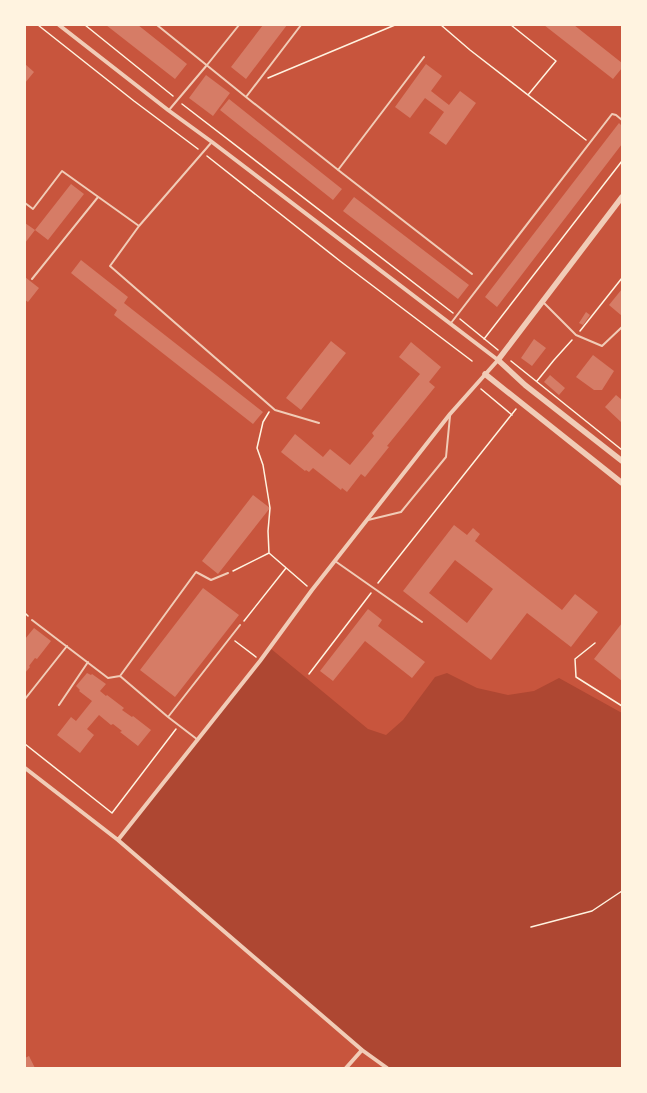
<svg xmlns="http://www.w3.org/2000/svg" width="647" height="1093" font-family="Montserrat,sans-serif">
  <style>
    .green { fill: #ae4732 }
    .building { fill: #d67c66; fill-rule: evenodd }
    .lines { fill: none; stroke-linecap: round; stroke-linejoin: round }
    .path { stroke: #fff3e0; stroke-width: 1.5 }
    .service { stroke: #f1ccb7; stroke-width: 2 }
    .minor { stroke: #f1ccb7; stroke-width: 4 }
    .tertiary { stroke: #f1ccb7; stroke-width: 5.5 }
  </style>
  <rect width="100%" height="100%" fill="#c8553d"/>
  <!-- green -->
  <path class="green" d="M270,648L368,729L386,735L403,720L435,677L447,673L477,688L508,695L534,691L559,678L622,713V1068H387L362,1050L118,840Z"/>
  <!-- building -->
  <path class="building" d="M106,25H138L187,64L175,79Z
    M263,25H287L246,79L231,67Z
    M544,25H574L622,63V68L613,79Z
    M25,64L34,72L25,83Z
    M426,64L442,76L431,91L449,105L460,91L476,103L446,145L429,133L444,112L425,98L410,118L395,107Z
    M206,75L230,93L213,116L189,98Z
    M229,99L342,189L333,200L220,110Z
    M619,123L622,126V144L497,307L485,297Z
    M71,184L84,194L48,240L35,230Z
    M354,197L469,285L458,299L343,211Z
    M25,223L35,230L25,243Z
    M81,260L128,297L124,303L263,412L253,424L114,315L117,310L71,273Z
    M25,277L39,288L28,302L25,300Z
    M622,289V316L609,305Z
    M586,312L590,315L583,325L579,323Z
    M534,339L546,348L532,366L521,358Z
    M331,341L346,353L301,410L286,398Z
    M411,342L441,367L429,382L435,387L387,446L389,447L365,477L361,474L347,492L342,488L341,490L313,468L309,472L306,470L305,471L281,452L295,434L323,457L330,449L350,465L374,436L372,433L420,374L399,357Z
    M593,355L614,371L602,390H594L576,377Z
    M550,375L565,388L559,395L544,382Z
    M616,395L622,400V421L621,422L605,407Z
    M253,495L270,508L218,574L202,561Z
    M454,525L467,535L473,528L480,534L475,541L562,610L575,594L598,612L571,647L527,613L491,660L403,591ZM455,560L493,589L467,623L429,593Z
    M203,588L239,615L175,697L140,670Z
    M368,609L382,620L378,626L425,662L412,678L365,641L333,681L320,671Z
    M622,623V681L594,659Z
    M34,628L51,641L37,659L35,658L29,666L30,667L25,673V639Z
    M87,673L91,675L92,674L106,684L100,691L106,696L107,695L124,708L122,710L132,717L133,716L151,730L138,746L120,732L122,731L113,724L111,725L99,715L87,729L94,735L80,753L57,735L71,717L76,721L92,701L79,691L80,690L76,686Z
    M29,1056L35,1068H25V1058Z"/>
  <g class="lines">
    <!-- path -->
    <path class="path" d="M38,25L134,101L198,149
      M85,25L173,96
      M441,25L470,50L586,140
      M511,25L556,61L528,95
      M268,78L395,25
      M182,104L453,313
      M207,156L340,261L472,361
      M460,319L498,350
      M580,331L622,278
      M484,339L622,161
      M511,361L622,450
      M537,381L554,360L572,340
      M481,389L512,415
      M269,412L263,422L257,448L263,465L270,508L268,531L269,553L307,586
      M233,571L269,553
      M378,583L516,409
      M25,613L28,616
      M244,621L286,568
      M235,641L256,657
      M595,643L575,659L576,677L622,706
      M309,674L371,593
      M25,744L112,813L176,729
      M531,927L592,911L622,891"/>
    <!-- service -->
    <path class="service" d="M157,25L246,97L301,25
      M246,97L342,173L472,274
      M169,110L207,65L239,25
      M211,143L139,226L110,266L275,410L319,423
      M338,170L424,57
      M25,203L33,209L62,171L139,226
      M32,279L98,197
      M543,302L576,335L602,346L622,327
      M451,323L612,114L616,115L622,120
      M368,520L401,512L446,457L450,416
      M335,561L422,622
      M32,620L108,678L120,676L196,572L211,580L228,573
      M120,676L168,717
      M25,699L67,646
      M59,705L88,662
      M198,740L168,717L240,625"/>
    <!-- minor -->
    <path class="minor" d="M59,25L168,110L212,142L498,360L450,414L312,590L260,661L118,840
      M25,768L118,840L362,1050L387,1068
      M346,1068L362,1050"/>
    <!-- tertiary -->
    <path class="tertiary" d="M622,197L498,360L525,385L622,461
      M485,374L622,483"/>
  </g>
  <!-- border -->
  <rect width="647" height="1093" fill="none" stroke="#fff3e0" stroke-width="52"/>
</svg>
